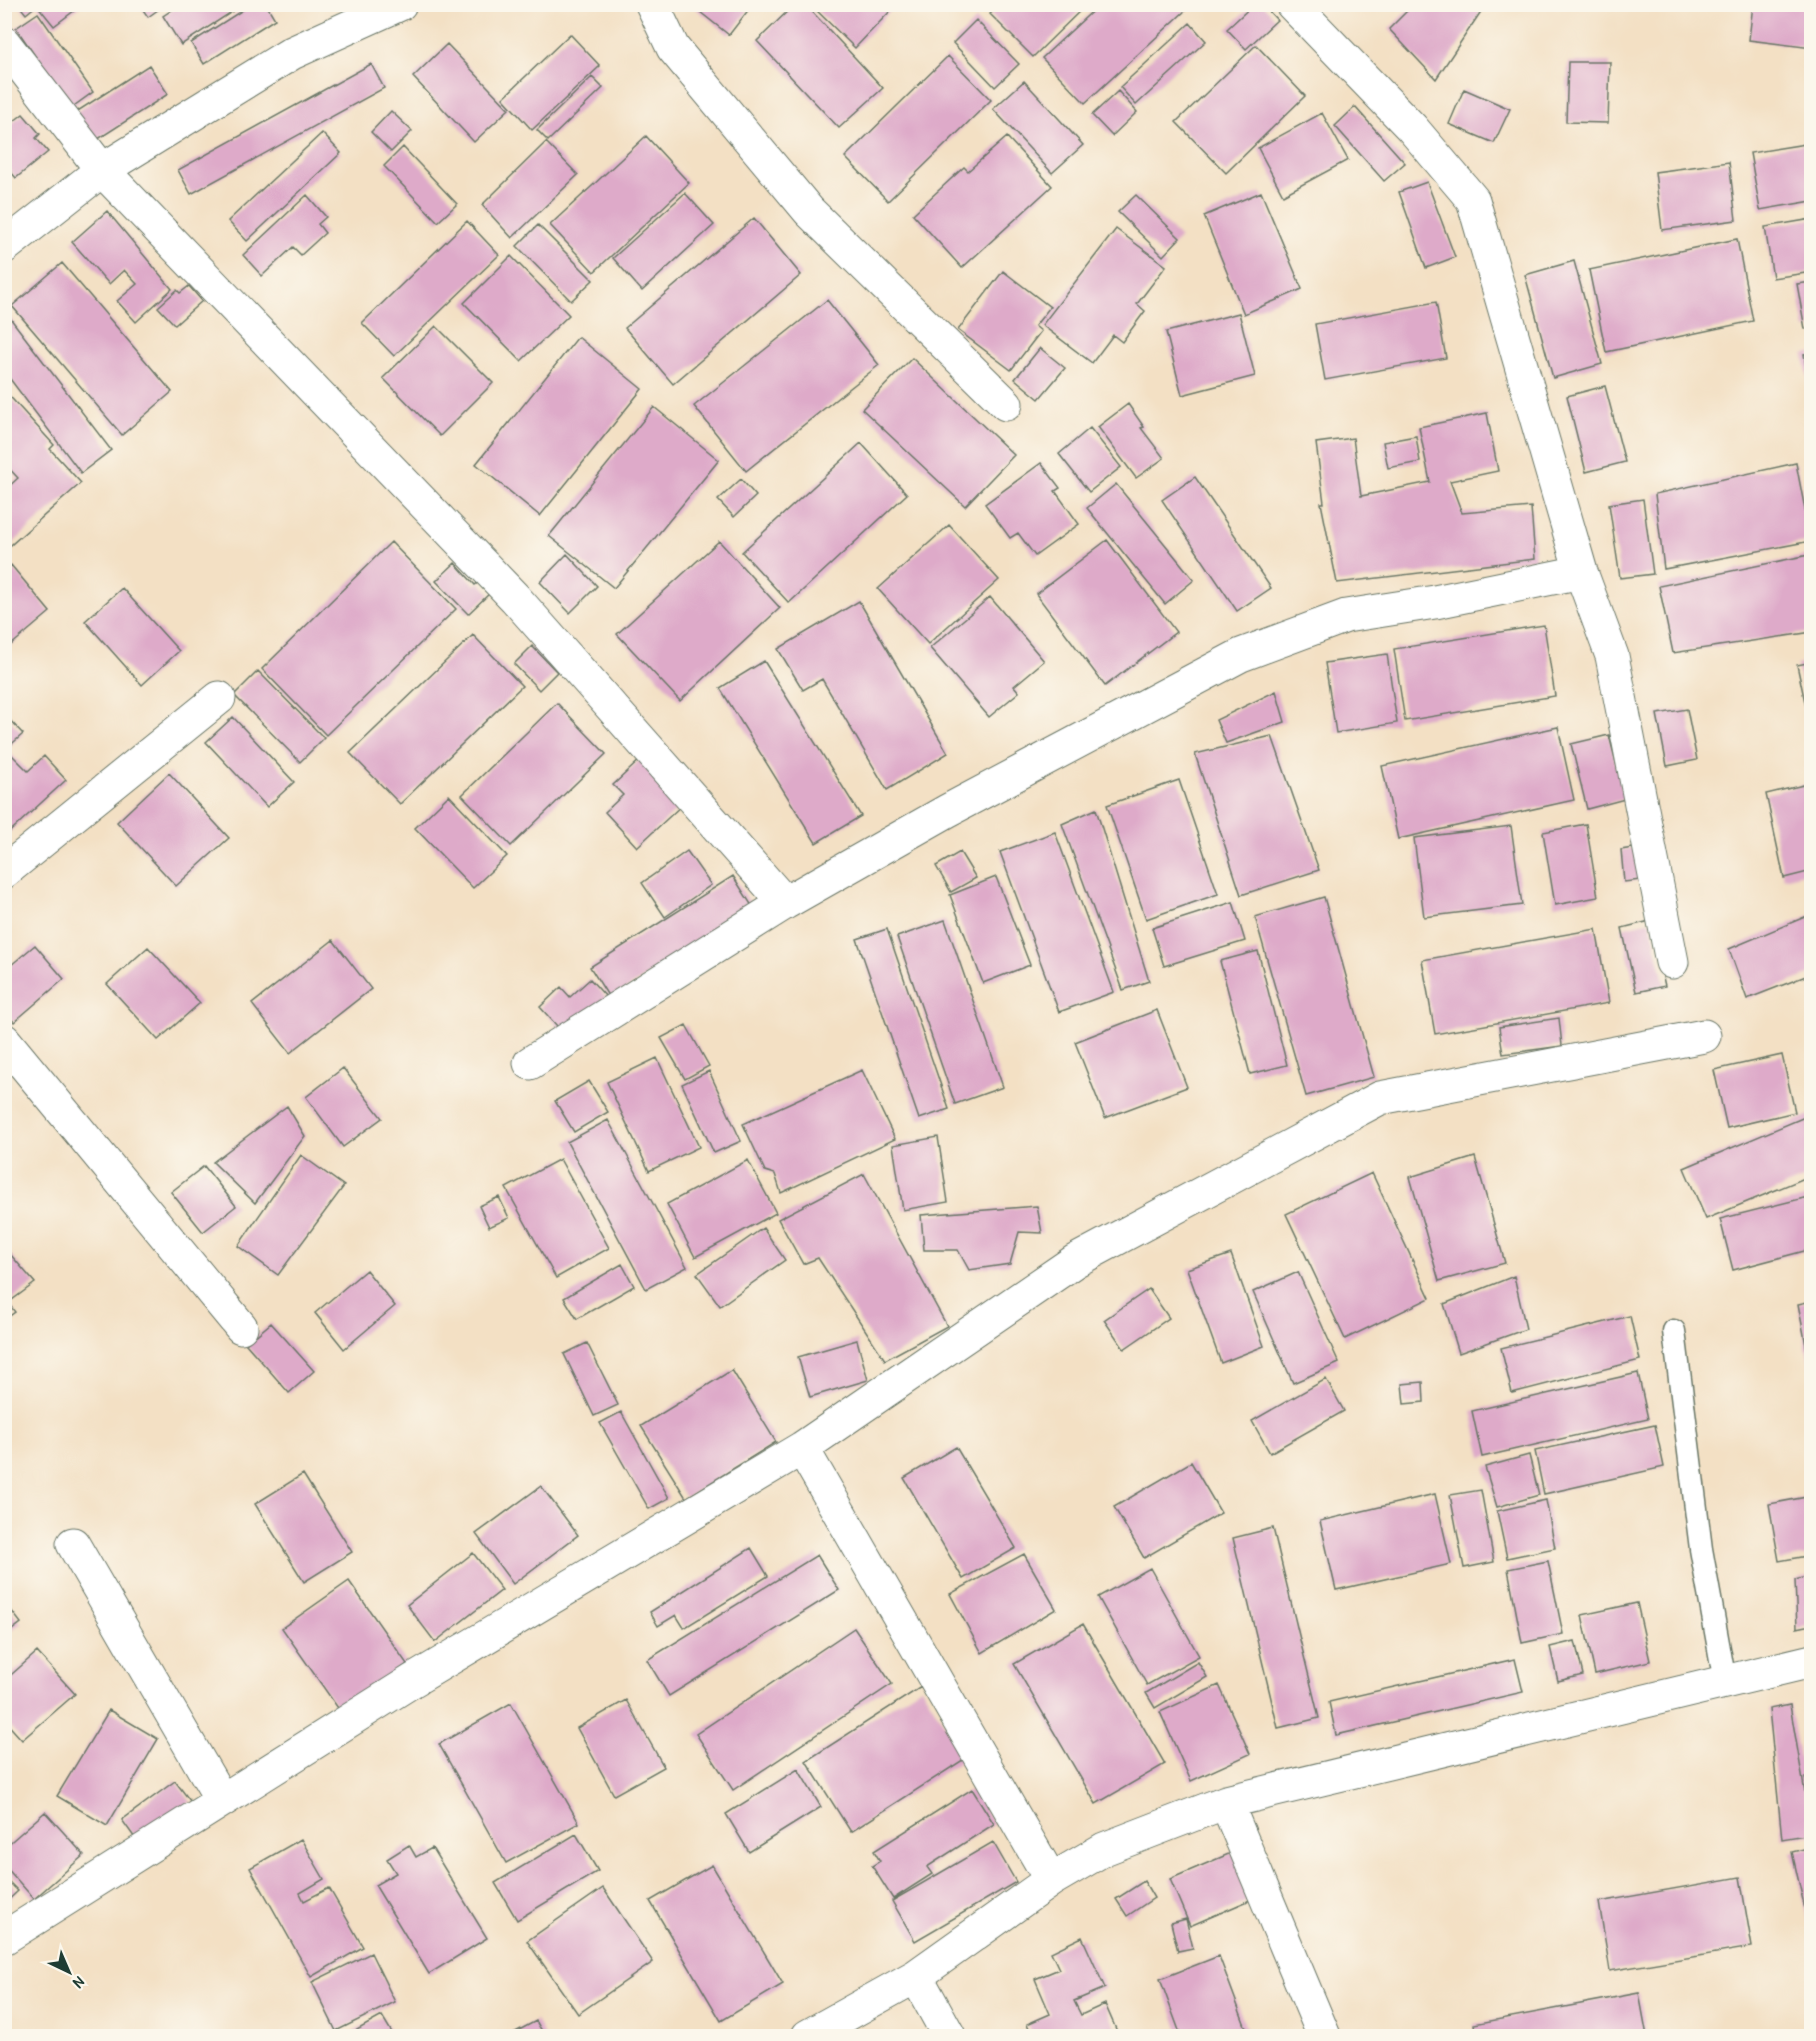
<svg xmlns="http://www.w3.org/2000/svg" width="1816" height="2041" font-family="'Patrick Hand',sans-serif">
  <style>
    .building { fill: #deaac9 }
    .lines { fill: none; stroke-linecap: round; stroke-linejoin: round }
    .service-casing { stroke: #697666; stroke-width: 25 }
    .minor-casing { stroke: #697666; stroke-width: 35 }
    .tertiary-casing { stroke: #697666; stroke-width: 35 }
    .service { stroke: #fff; stroke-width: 22 }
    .minor { stroke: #fff; stroke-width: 33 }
    .tertiary { stroke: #fff; stroke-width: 33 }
  </style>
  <rect width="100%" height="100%" fill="#fbf7ec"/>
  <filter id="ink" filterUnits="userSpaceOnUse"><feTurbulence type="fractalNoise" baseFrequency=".0167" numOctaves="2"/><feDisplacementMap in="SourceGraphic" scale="12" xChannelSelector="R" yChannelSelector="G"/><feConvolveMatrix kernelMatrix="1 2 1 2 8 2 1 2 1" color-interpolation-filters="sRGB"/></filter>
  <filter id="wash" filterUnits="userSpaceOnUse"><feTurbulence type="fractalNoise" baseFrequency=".008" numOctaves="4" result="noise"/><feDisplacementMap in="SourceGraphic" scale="24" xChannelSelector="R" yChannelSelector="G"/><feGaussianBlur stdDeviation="1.35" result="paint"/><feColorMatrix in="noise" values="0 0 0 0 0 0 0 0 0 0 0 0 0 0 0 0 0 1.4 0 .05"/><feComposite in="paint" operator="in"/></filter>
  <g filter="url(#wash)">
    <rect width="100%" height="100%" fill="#f3e0c4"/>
    <g id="blocks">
      <!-- building -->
      <path class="building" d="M18,4H83L54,26L37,5L26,14Z
        M139,4H166L148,17Z
        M181,4H244L181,45L163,16Z
        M252,4H266L275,19L204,64L191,43Z
        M690,4H753L729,35Z
        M795,4H805L883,88L839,128L757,41Z
        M810,4H897L855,48Z
        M1000,4H1087L1033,57L990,14Z
        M1100,4H1180L1186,10L1085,103L1042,58Z
        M1254,4H1262L1277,20L1246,49L1227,29Z
        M1414,4H1486L1436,79L1389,29Z
        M1753,4H1812V48L1749,40Z
        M38,13L93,92L71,108L16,28Z
        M976,20L1019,64L995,87L953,43Z
        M1190,23L1206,41L1136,105L1120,87Z
        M570,34L600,66L532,130L503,98Z
        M447,44L509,109L474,142L413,77Z
        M1256,45L1305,96L1226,173L1176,122Z
        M948,56L991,100L888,201L845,157Z
        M1568,62H1610L1608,123L1566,122Z
        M371,64L384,88L191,194L178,170Z
        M149,65L168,94L92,143L73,114Z
        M592,77L603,88L548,141L537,130Z
        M1024,81L1083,145L1052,173L993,109Z
        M1464,89L1510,109L1494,143L1449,124Z
        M1118,91L1137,112L1112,136L1092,115Z
        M1355,107L1405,163L1384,181L1335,126Z
        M391,111L412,131L391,152L371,132Z
        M1322,113L1348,160L1283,195L1258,148Z
        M23,114L40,134L36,138L48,152L16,178L4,164V129Z
        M322,133L341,153L247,241L228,221Z
        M646,136L689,183L594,272L550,225Z
        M1007,137L1052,186L962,268L913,214L964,167L968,171Z
        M546,142L578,175L512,238L482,205Z
        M1812,143V201L1760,210L1750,153Z
        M403,147L457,204L438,222L384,166Z
        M1729,162L1736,220L1662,230L1655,172Z
        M1427,182L1455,257L1426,268L1399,192Z
        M1261,192L1302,289L1244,314L1204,216Z
        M685,193L714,225L642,291L613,258Z
        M307,195L326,217L318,224L325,233L301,255L293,247L262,276L243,255Z
        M1136,195L1180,238L1163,256L1118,212Z
        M107,211L172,289L136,322L117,301L137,284L124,270L109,284L72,242Z
        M754,218L801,275L673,384L625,328Z
        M1812,219V272L1773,278L1765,227Z
        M467,221L499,255L394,356L362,323Z
        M538,225L593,280L571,301L517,246Z
        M1116,229L1166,266L1137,304L1145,311L1122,342L1113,335L1092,363L1042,325Z
        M1737,239L1753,321L1606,352L1589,270Z
        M511,256L569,315L521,361L464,303Z
        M1574,261L1602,364L1553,378L1525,275Z
        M62,263L172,392L122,435L12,306Z
        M1003,271L1050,307L1035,326L1041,331L1011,370L958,330Z
        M1812,282V328L1805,329L1797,284Z
        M189,286L202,301L175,325L158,307L177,290L180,293Z
        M827,300L879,365L746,471L694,406Z
        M1436,302L1446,358L1325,380L1315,324Z
        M4,310L111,450L81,473L4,371Z
        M1239,313L1255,376L1182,395L1166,332Z
        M436,326L493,383L440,436L383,378Z
        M578,337L642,389L540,516L476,464Z
        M1040,348L1065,368L1039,399L1015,379Z
        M1812,353V391L1810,392L1804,354Z
        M912,358L1014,455L965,506L862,409Z
        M1605,386L1625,462L1586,472L1567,396Z
        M4,390L54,445L50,449L81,483L4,551V491L18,478L4,463Z
        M1128,404L1144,427L1141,428L1164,458L1136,478L1098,427Z
        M654,407L719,460L614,588L549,536Z
        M1487,413L1498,471L1450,481L1462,513L1531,507L1535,559L1337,583L1321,503H1324L1316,443L1353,438L1361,496L1430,482L1419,427Z
        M1090,428L1121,467L1089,492L1059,454Z
        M1416,436L1420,462L1388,468L1383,442Z
        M861,443L907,494L789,603L742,552Z
        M1041,463L1060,488L1055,491L1079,524L1035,556L1018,533L1010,538L985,504Z
        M1796,463L1811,541L1664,569L1655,494Z
        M1195,477L1271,588L1237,611L1162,500Z
        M741,479L756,496L734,517L718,500Z
        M1116,484L1194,580L1165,604L1087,508Z
        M1643,499L1653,574L1620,578L1609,504Z
        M949,525L999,580L928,644L878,589Z
        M1107,540L1176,632L1105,686L1036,594Z
        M719,541L780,608L680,701L617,634Z
        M391,542L456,609L326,735L262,669Z
        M567,554L597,586L570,613L540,582Z
        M1809,555L1812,632L1673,653L1659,586Z
        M455,563L475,585L479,582L490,593L468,614L436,581Z
        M11,565L50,612L4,651V571Z
        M122,588L179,651L142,685L85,621Z
        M990,597L1044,661L1014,686L1019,692L989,717L930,648Z
        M859,601L948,753L887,790L822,679L803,690L778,649Z
        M1544,625L1555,696L1405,721L1394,649Z
        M473,635L522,686L400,804L350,753Z
        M532,646L557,672L539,690L514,664Z
        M1387,654L1397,723L1336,733L1325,663Z
        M764,661L861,816L816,843L720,688Z
        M1812,662V730H1811L1797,665Z
        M258,671L324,738L300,762L234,695Z
        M1276,691L1285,722L1226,743L1216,720Z
        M557,703L606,754L511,846L462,795Z
        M1687,709L1697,760L1667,766L1657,714Z
        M4,714L23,734L6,749L28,771L44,756L66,780L4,837Z
        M233,717L294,782L267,807L206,742Z
        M1558,727L1574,800L1398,839L1382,766Z
        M1609,735L1625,799L1587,809L1571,744Z
        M1272,736L1319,870L1241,895L1195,754Z
        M643,757L683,804L637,847L605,812L623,795L613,785Z
        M169,773L229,838L176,886L117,822Z
        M1179,780L1218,894L1146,919L1107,805Z
        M1812,783V871L1784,878L1766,794Z
        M449,795L507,856L473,888L415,828Z
        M1096,809L1149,981L1123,990L1062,824Z
        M1586,824L1598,897L1555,905L1543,832Z
        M1511,826L1522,905L1424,917L1414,838Z
        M1055,832L1114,992L1059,1012L1000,852Z
        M1645,846L1649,879L1624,882L1621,850Z
        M687,851L711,885L665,917L642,883Z
        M960,852L976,878L951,892L936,866Z
        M733,876L754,909L610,999L590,967Z
        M996,877L1030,965L983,983L950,895Z
        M1324,897L1374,1077L1306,1096L1255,917Z
        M1233,902L1245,941L1164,966L1152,928Z
        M1812,914L1811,974L1747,999L1729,949Z
        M945,920L1003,1087L955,1104L897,937Z
        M1650,921L1665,986L1636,992L1622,928Z
        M887,929L949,1109L919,1119L857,939Z
        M1596,929L1609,1003L1435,1034L1422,960Z
        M333,940L371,989L290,1053L252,1004Z
        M35,945L64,979L14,1022L4,1011V971Z
        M148,947L200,1003L158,1040L107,984Z
        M1258,951L1287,1065L1250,1074L1220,961Z
        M590,979L607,998L566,1036L540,1007L561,987L570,997Z
        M1157,1010L1187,1087L1105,1118L1075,1042Z
        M1559,1018L1562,1046L1503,1054L1499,1027Z
        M686,1025L709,1066L685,1079L661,1038Z
        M1782,1055L1795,1112L1727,1128L1714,1070Z
        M657,1058L699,1147L649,1171L607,1082Z
        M343,1068L382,1118L343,1147L306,1097Z
        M862,1070L895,1139L781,1193L775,1174L765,1171L743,1124Z
        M709,1071L741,1141L714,1153L682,1084Z
        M589,1081L608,1112L574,1132L555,1101Z
        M287,1106L305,1136L255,1203L213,1162Z
        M1812,1114V1175L1706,1219L1684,1168Z
        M608,1120L687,1267L646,1289L567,1142Z
        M938,1137L948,1202L903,1210L893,1145Z
        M301,1155L344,1186L278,1275L238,1246Z
        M1475,1157L1505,1263L1439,1281L1410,1177Z
        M560,1159L609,1248L556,1278L506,1188Z
        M748,1160L776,1213L695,1257L667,1204Z
        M204,1166L236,1206L203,1232L171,1192Z
        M1372,1173L1430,1298L1345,1339L1286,1214Z
        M864,1174L947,1326L885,1360L818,1258L803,1264L778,1219Z
        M1812,1196V1249L1733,1270L1720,1219Z
        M499,1197L509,1218L489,1227L479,1206Z
        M1037,1206L1042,1233L1019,1232L1010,1264L969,1270L958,1250H924L921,1215Z
        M763,1228L785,1260L720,1306L697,1274Z
        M10,1254L35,1283L8,1303L15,1312L4,1320V1257Z
        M1231,1254L1264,1346L1221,1363L1187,1269Z
        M622,1264L634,1286L577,1319L564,1298Z
        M366,1270L395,1306L344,1349L315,1313Z
        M1298,1272L1339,1363L1293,1383L1253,1292Z
        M1514,1276L1526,1329L1459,1353L1444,1304Z
        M1149,1289L1169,1318L1124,1349L1104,1320Z
        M1812,1301V1366H1810L1798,1304Z
        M1630,1316L1640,1360L1512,1393L1501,1348Z
        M271,1323L314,1371L289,1393L246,1344Z
        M857,1340L868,1380L810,1397L798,1357Z
        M587,1343L618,1405L594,1416L564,1354Z
        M732,1370L776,1442L686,1498L641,1426Z
        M1638,1373L1648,1419L1482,1457L1472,1411Z
        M1326,1379L1344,1411L1270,1453L1252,1421Z
        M1423,1382L1424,1402L1404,1404L1402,1384Z
        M621,1412L669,1498L649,1509L600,1423Z
        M1655,1425L1664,1467L1544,1494L1535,1451Z
        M956,1447L1016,1548L963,1579L904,1478Z
        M1529,1455L1539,1495L1497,1507L1485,1467Z
        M1191,1462L1221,1513L1144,1558L1114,1507Z
        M303,1474L352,1552L304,1582L255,1504Z
        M541,1486L578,1535L513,1584L476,1534Z
        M1481,1490L1494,1562L1464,1568L1450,1495Z
        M1435,1494L1451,1564L1336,1590L1320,1521Z
        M1812,1496V1555L1779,1561L1769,1504Z
        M1546,1500L1555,1548L1507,1558L1497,1511Z
        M1273,1528L1319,1718L1278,1728L1233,1538Z
        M751,1548L768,1576L684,1628L676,1615L658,1626L650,1612Z
        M473,1553L502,1590L435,1642L407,1605Z
        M1024,1554L1056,1609L982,1653L950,1594Z
        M817,1555L839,1590L669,1696L647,1660Z
        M1548,1561L1563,1634L1522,1643L1508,1569Z
        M1150,1568L1199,1656L1147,1685L1098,1597Z
        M1812,1575V1625L1797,1628L1795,1580Z
        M349,1581L407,1664L340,1711L282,1628Z
        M4,1601L21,1623L4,1636Z
        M1637,1603L1650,1661L1595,1674L1582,1615Z
        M1083,1624L1165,1764L1096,1804L1014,1664Z
        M854,1628L892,1684L733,1790L696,1734Z
        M1575,1641L1583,1675L1558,1681L1550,1647Z
        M37,1652L75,1694L22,1740L4,1720V1681Z
        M1515,1659L1523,1692L1336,1735L1329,1702Z
        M1198,1662L1207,1677L1155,1708L1146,1693Z
        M1219,1685L1250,1754L1191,1781L1160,1712Z
        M921,1687L966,1758L851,1832L806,1761Z
        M626,1700L664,1767L614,1795L577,1728Z
        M511,1703L579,1823L506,1863L439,1744Z
        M1790,1705L1812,1834L1782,1839L1769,1709Z
        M109,1710L158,1739L107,1826L57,1796Z
        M798,1769L821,1807L749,1852L726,1814Z
        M1812,1776V1799H1811L1805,1778Z
        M175,1781L191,1802L137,1841L122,1820Z
        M972,1789L994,1824L927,1867L932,1874L893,1899L872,1866L880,1861L874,1851Z
        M45,1812L84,1855L34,1899L5,1866V1847Z
        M576,1834L598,1871L517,1920L495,1883Z
        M301,1839L324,1879L300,1893L304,1901L329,1888L363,1947L311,1977L250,1868Z
        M993,1842L1016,1882L915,1941L892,1901Z
        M409,1845L416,1857L432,1848L487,1938L429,1974L375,1885L396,1873L387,1859Z
        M1812,1847V1936H1811L1792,1852Z
        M1238,1850L1257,1897L1190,1926L1170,1879Z
        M712,1865L783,1984L721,2021L650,1901Z
        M4,1877L18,1891L4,1904Z
        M1740,1877L1752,1947L1610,1971L1599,1902Z
        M1144,1881L1154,1898L1127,1916L1116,1899Z
        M603,1888L653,1962L578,2014L527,1941Z
        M1186,1919L1193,1948L1178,1951L1171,1923Z
        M1082,1937L1105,1988L1074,2001L1081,2015L1105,2004L1119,2036H1033L1027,2024L1050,2014L1035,1979L1059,1969L1051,1952Z
        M371,1953L395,2002L336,2031L312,1982Z
        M1219,1956L1249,2036H1181L1160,1979Z
        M1639,1993L1647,2036H1476L1474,2024Z
        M382,2016L394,2036H346Z
        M536,2021L545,2036H508Z"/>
    </g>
  </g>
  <g filter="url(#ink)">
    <use href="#blocks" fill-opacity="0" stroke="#697666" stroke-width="1.5"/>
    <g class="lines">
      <!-- service casing -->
      <g class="service-casing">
        <path id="service" d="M1674,1331L1701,1549L1725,1682"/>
      </g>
      <!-- minor casing -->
      <g class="minor-casing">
        <path id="minor" d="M652,4L673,48L809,211L1006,404
          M1292,4L1412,128L1473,200L1581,572L1612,656L1672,962
          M4,43L102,170L515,598L785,903
          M4,872L219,698
          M4,1040L241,1327
          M530,1063L785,903L947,811L1241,655L1346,616L1435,602L1581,572
          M802,1448L1051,1880
          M73,1544L221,1799
          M1226,1802L1324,2036
          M4,1938L412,1681L802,1448L1075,1261L1380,1098L1704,1036
          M916,1976L949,2036
          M808,2036L916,1976L1051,1880L1104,1849L1226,1802L1812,1661"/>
      </g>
      <!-- tertiary casing -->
      <g class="tertiary-casing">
        <path id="tertiary" d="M4,247L102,170L292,53L400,4"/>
      </g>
      <!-- service -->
      <use href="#service" class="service"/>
      <!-- minor -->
      <use href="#minor" class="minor"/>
      <!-- tertiary -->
      <use href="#tertiary" class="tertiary"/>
    </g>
  </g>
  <!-- margin -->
  <rect width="1816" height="2041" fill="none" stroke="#fbf7ec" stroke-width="24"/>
  <!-- north arrow -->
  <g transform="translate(69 1972) rotate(136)" stroke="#fbf7ec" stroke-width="4.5" paint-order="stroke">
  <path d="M0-4.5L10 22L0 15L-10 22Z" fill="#1f3d34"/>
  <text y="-9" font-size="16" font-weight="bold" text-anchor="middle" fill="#1f3d34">N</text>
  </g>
</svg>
